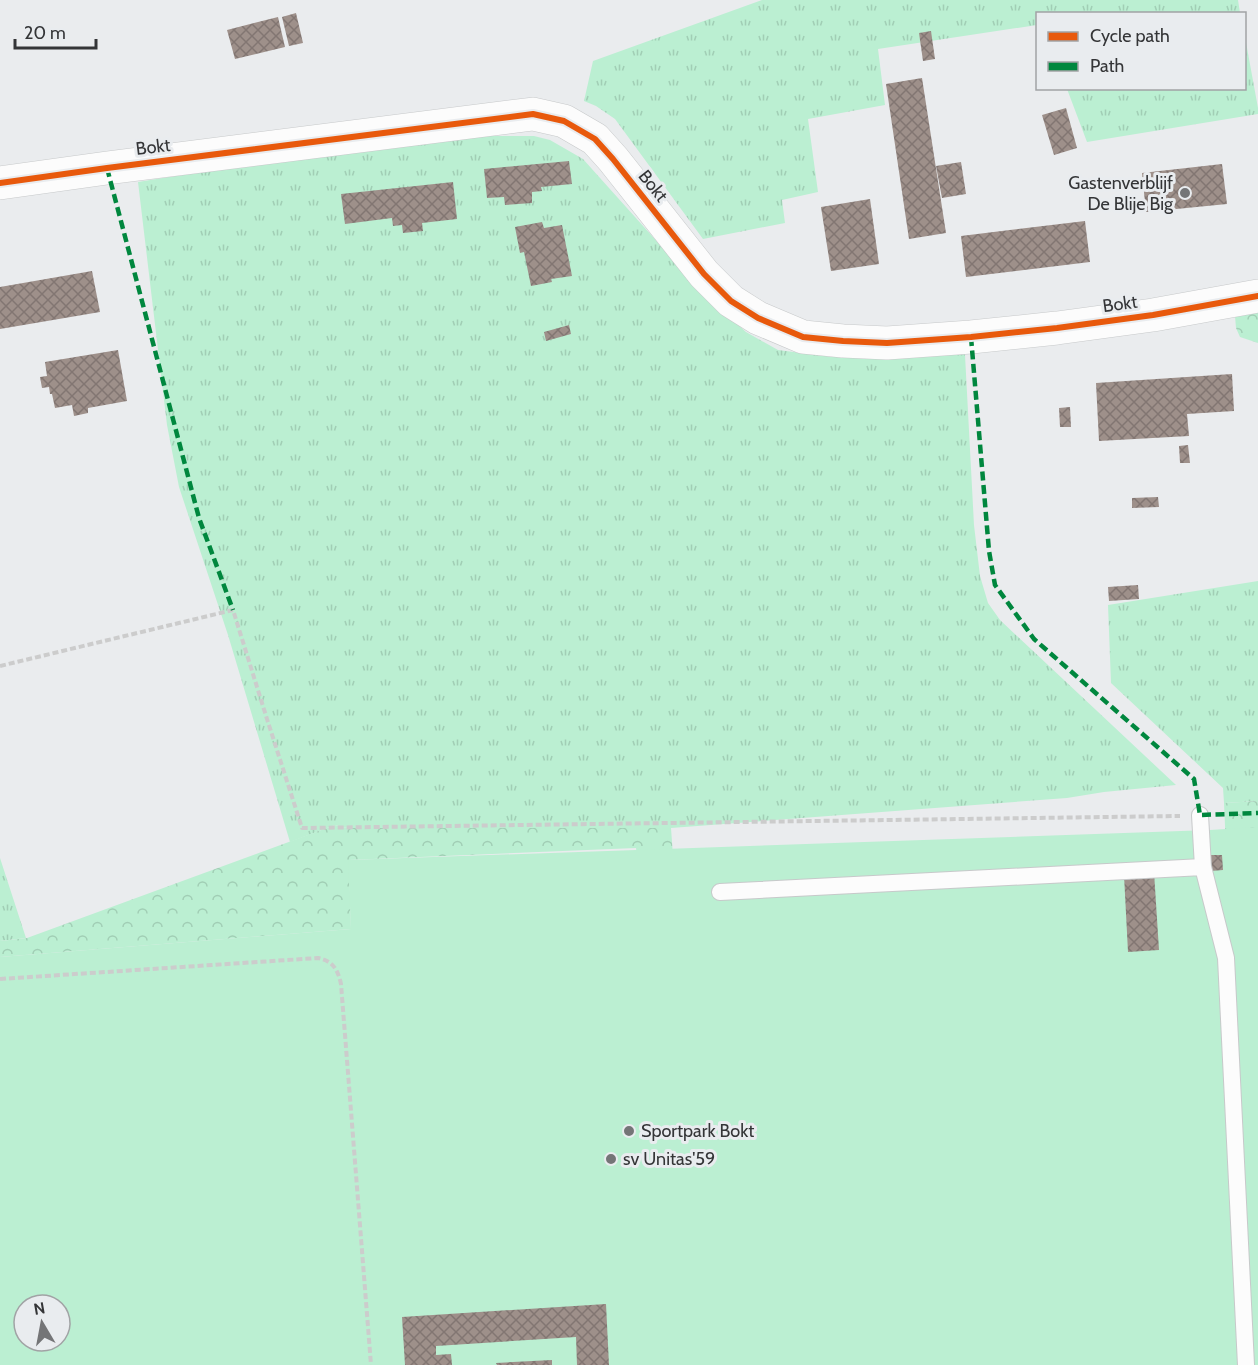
<svg xmlns="http://www.w3.org/2000/svg" width="1258" height="1365" font-family="Cabin,sans-serif">
  <style>
    .grass { fill: url(#grass-tufts) }
    .forest { fill: url(#forest-crowns) }
    .garden { fill: #bbefd2; fill-rule: evenodd }
    .building { fill: url(#building-cross-hatch) }
    .lines { fill: none; stroke-linecap: round; stroke-linejoin: round }
    .lane-casing { stroke: #c7c9ca; stroke-width: 18 }
    .street-casing { stroke: #c7c9ca; stroke-width: 34 }
    .path { stroke: #ccc; stroke-width: 4; stroke-dasharray: 6 3; stroke-linecap: butt }
    .lane { stroke: #fcfcfc; stroke-width: 16 }
    .street { stroke: #fcfcfc; stroke-width: 33 }
    .quiet { stroke: #00873e; stroke-width: 4.5; stroke-dasharray: 9 4.5; stroke-linecap: butt }
    .cycleway-casing { stroke: #e9ecef; stroke-width: 10 }
    .cycleway { stroke: #e8590c; stroke-width: 6 }
    .poi-dot { fill: #747577; stroke: #e9ecef; stroke-width: 2 }
    .labels { text-anchor: middle; dominant-baseline: central; stroke-width: 6; stroke-linejoin: round; paint-order: stroke }
    .street-label { font-size: 18px; fill: #343537; stroke: #e9ecef }
    .poi-label { font-size: 18px; fill: #343537; stroke: #e9ecef; text-anchor: start }
  </style>
  <defs>
    <pattern id="grass-tufts" width="24" height="20" patternUnits="userSpaceOnUse" patternTransform="scale(1.5)"><rect width="24" height="20" fill="#bbefd2"/><path d="M3 7l-1-3M5 7V3M7 7l1-3M15 17l-1-3M17 17v-4M19 17l1-3" fill="none" stroke="#a1ceb5"/></pattern>
    <pattern id="forest-crowns" width="20" height="18" patternUnits="userSpaceOnUse" patternTransform="scale(1.5)"><rect width="20" height="18" fill="#bbefd2"/><path d="M2 6a3 3 0 1 1 6 0M12 15a3 3 0 1 1 6 0" fill="none" stroke="#a1ceb5"/></pattern>
    <pattern id="building-cross-hatch" width="8" height="8" patternUnits="userSpaceOnUse" patternTransform="scale(1.5)"><rect width="8" height="8" fill="#9e908a"/><path d="M0 0l8 8M0 8l8-8" fill="none" stroke="#827672"/></pattern>
  </defs>
  <rect width="100%" height="100%" fill="#eaecee"/>
  <!-- grass -->
  <path class="grass" d="M762,0H1238L1240,13L1038,14L1037,25L878,49L885,105L808,119L818,192L782,200L785,223L703,239L615,119L596,106L584,101L593,61Z
    M1245,37L1258,108V114L1087,142L1067,89L1244,88Z
    M481,136H534L550,140L583,159L705,295L746,332L778,350L833,357H879L961,349L965,355L974,525L980,576L988,603L1000,620L1176,785L1104,792L1067,798L671,828H347L335,825L290,842L228,635L179,487L167,425L138,182L175,176Z
    M1258,581V801L1224,803L1223,788L1111,683L1108,605Z
    M0,858L26,938L0,941Z"/>
  <!-- forest -->
  <path class="forest" d="M1258,312V343L1240,337L1236,328L1235,316Z
    M1258,801V848L1226,849L1224,803Z
    M335,825L347,828H671L682,981L658,1007L636,848L349,860L351,929L0,957V941L27,938Z"/>
  <!-- garden -->
  <path class="garden" d="M1258,827V1365H0V957L351,929L348,860L1210,830ZM24,1305H60V1341H24Z"/>
  <!-- building -->
  <path class="building" d="M296,13L303,43L289,46L282,17Z
    M278,17L285,47L235,59L227,30Z
    M931,31L935,59L923,61L919,33Z
    M922,78L946,233L909,239L886,84Z
    M1066,108L1077,148L1054,155L1042,115Z
    M569,161L572,184L541,187L542,191L532,192V203L505,205L504,197L487,198L484,169Z
    M961,162L966,194L942,198L936,166Z
    M1222,164L1227,204L1146,212L1142,173Z
    M453,182L457,219L422,223L423,231L403,233L402,225L393,226L392,218L345,224L341,194Z
    M870,199L879,264L831,271L821,207Z
    M1085,221L1090,262L966,277L961,236Z
    M542,222L544,228L562,225L572,276L551,279L552,282L531,286L524,252L520,253L515,227Z
    M92,271L100,312L0,329V287Z
    M569,325L571,334L546,341L544,332Z
    M118,350L127,401L88,408V413L74,416L72,405L55,408L52,394H50L49,387L42,388L40,377L47,376L45,362Z
    M1232,374L1234,411L1187,414L1189,436L1099,441L1096,383Z
    M1070,407L1071,427H1060L1059,408Z
    M1188,445L1190,463H1180L1179,446Z
    M1158,497L1159,507L1132,508V498Z
    M1138,585L1139,599L1109,601L1108,587Z
    M1210,855H1222L1223,870L1211,871Z
    M1154,872L1159,950L1128,952L1124,875Z
    M606,1304L609,1365H577L576,1337L436,1346V1355L451,1354L452,1365H405L402,1317Z
    M552,1360V1365H497L496,1363Z"/>
  <g class="lines">
    <!-- lane casing -->
    <g class="lane-casing">
      <path id="lane" d="M1200,815L1203,867L1226,958L1246,1365
        M720,892L1203,867"/>
    </g>
    <!-- street casing -->
    <g class="street-casing">
      <path id="street" d="M0,183L107,168L533,114L564,121L595,139L613,159L704,274L731,301L758,318L803,337L843,341L887,343L971,337L1057,328L1153,315L1258,296"/>
    </g>
    <!-- path -->
    <path class="path" d="M0,666L233,610L267,719L302,828L1180,816
      M0,979L318,958C333,961 338,970 341,984L371,1365"/>
    <!-- lane -->
    <use href="#lane" class="lane"/>
    <!-- street -->
    <use href="#street" class="street"/>
    <!-- quiet -->
    <path class="quiet" d="M107,168L199,518L233,610
      M971,337L989,551L995,585L1034,639L1194,779L1200,815L1258,813"/>
    <!-- cycleway casing -->
    <g class="cycleway-casing">
      <path id="cycleway" d="M0,183L107,168L533,114L564,121L595,139L613,159L704,274L731,301L758,318L803,337L843,341L887,343L971,337L1057,328L1153,315L1258,296"/>
    </g>
    <!-- cycleway -->
    <use href="#cycleway" class="cycleway"/>
  </g>
  <!-- markers -->
  <g class="poi-dot">
    <circle cx="1185" cy="193" r="6"/>
    <circle cx="629" cy="1131" r="6"/>
    <circle cx="611" cy="1159" r="6"/>
  </g>
  <g class="labels">
    <!-- street labels -->
    <g class="street-label">
      <text transform="translate(153 147) rotate(-7)">Bokt</text>
      <text transform="translate(653 186) rotate(51)">Bokt</text>
      <text transform="translate(1120 304) rotate(-8)">Bokt</text>
    </g>
    <!-- poi labels -->
    <g class="poi-label">
      <text x="1173" y="183" text-anchor="end">Gastenverblijf<tspan x="1173" dy="21">De Blije Big</tspan></text>
      <text x="641" y="1131">Sportpark Bokt</text>
      <text x="623" y="1159">sv Unitas'59</text>
    </g>
  </g>
  <!-- legend -->
  <rect x="1036" y="12" width="210" height="78" fill="#e9ecef" stroke="#a1a3a5" stroke-width="1.5"/>
  <rect x="1048" y="32" width="30" height="9" fill="#e8590c" stroke="#a1a3a5" stroke-width="1.5"/>
  <text x="1090" y="42" font-size="18" fill="#343537">Cycle path</text>
  <rect x="1048" y="62" width="30" height="9" fill="#00873e" stroke="#a1a3a5" stroke-width="1.5"/>
  <text x="1090" y="72" font-size="18" fill="#343537">Path</text>
  <!-- north arrow -->
  <g transform="translate(42 1323) rotate(350)"><circle r="28" fill="#e9ecef" stroke="#a1a3a5" stroke-width="1.5"/>
  <path d="M0-4.5L10 22L0 15L-10 22Z" fill="#747577"/>
  <text y="-9" font-size="16" font-weight="bold" text-anchor="middle" fill="#343537">N</text>
  </g>
  <!-- scale -->
  <path d="M15 39v9h81v-9" fill="none" stroke="#343537" stroke-width="3"/>
  <text x="24" y="39" font-size="18" fill="#343537" stroke="#e9ecef" stroke-width="4.5" paint-order="stroke">20 m</text>
</svg>
